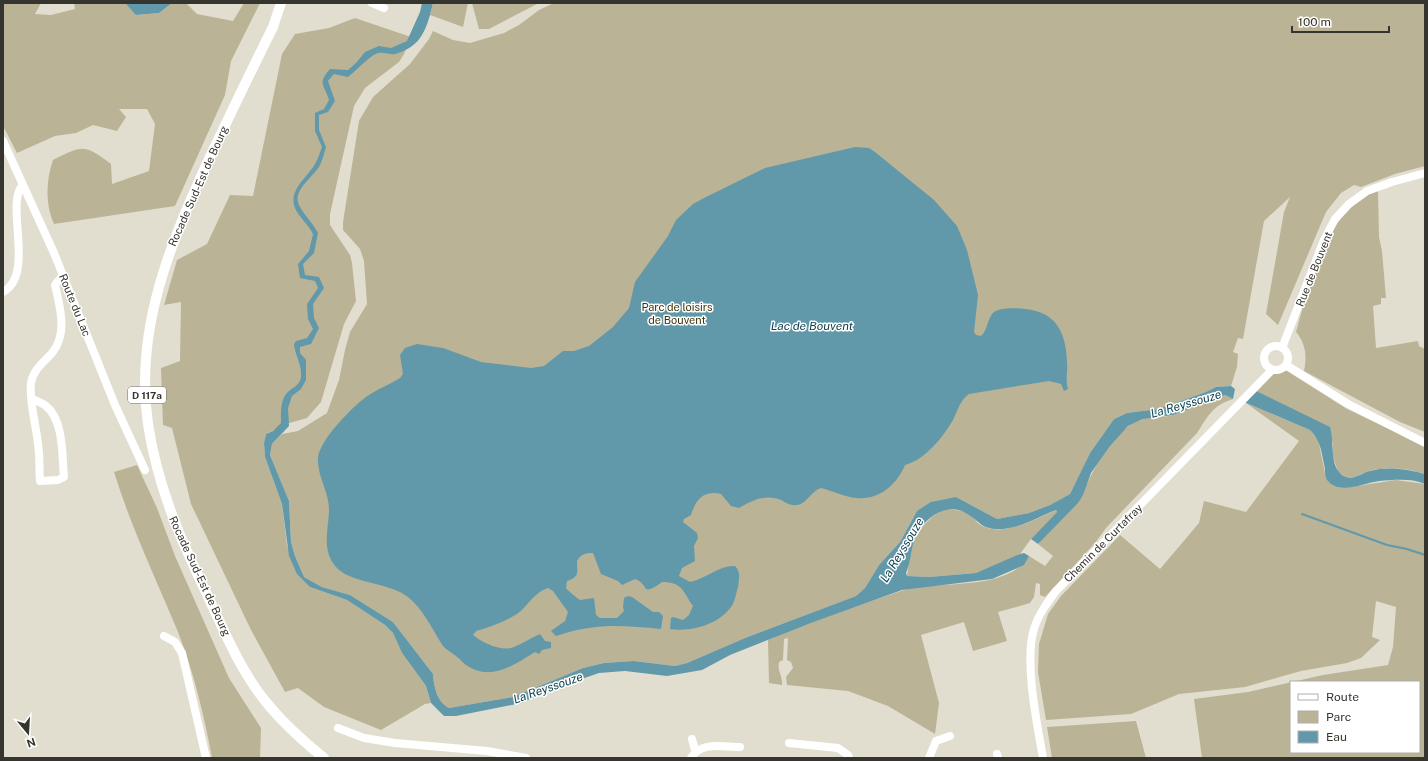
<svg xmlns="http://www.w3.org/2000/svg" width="1428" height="761" font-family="'Public Sans',sans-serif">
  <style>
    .green { fill: #bab396; fill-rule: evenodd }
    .water { fill: #6199ab }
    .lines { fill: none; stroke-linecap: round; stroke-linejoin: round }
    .stream { stroke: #6199ab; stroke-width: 2 }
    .minor { stroke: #fff; stroke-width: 8 }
    .major { stroke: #fff; stroke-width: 10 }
    .labels { text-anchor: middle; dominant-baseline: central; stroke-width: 3; stroke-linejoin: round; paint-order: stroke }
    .shield { fill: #fff; stroke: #72716d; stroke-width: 1 }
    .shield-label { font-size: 10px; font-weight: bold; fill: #35342e }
    .street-label { font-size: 11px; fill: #35342e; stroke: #fff }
    .park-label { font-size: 11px; fill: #3c330b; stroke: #fff }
    .water-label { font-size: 12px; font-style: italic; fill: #0e414f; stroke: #fff }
  </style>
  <rect width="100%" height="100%" fill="#e2decf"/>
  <!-- green -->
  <path class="green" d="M3,3H41L35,14L51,15L75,9L74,3H125L137,15L159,13L172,3H186L197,14L233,21L244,3H260L231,61L225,95L175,206L54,224C45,204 46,180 53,160C83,145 84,144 111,164L112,184L149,171L155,124L147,109H119L126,117L117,131L93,125L76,133L55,136L17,153L3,126Z
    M433,3H468L463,27L430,15Z
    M472,3H539L489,29H479Z
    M554,3H1425V166L1395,174L1361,187L1354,185L1341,193L1326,212L1278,325L1266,314L1284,212L1290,197L1264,221L1243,339L1238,338L1233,352L1238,354L1237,367L1231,386L1216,387L1206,392L1158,409L1127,413L1114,419L1090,453L1070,494L1050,505L1029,513L997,519L956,497L917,511L900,542L879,565L865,588L856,596L745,638L687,663L675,666L634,661L604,663L583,668L513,697L449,708C437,702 434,687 433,674L393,622L350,595L322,587L304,577L295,556L291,542L289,501L270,455L272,444L282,434L298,431L327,413L339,380L345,350L350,332L367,304L364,261L360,249L343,230V222L359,121L373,97L410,64L429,39L433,31L453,40L470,43L504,33L519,25L539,10Z
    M355,18L411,37L404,54L399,62L365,88L354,106L330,214V225L350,255L352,263L356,301L344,324L321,402L307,418L286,424L266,434L264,443L265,457L282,504L287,546L310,587L347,600L385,625L393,633L402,653L426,686L431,703L425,704L381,730L324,707L298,688L285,692L251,630L191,504L172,428L163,425L161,368L180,361L181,302L164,305L177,260L207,244L230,195L253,196L282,54L295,34L329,28Z
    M1378,190L1379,237L1382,251L1386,298H1381V304L1373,306L1376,348L1418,341L1419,346L1425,349V432L1400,422L1304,371C1307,356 1306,344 1296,332C1310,283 1325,210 1378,190Z
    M1287,371L1347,409L1425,446V474C1408,468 1387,466 1369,471C1362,473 1355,478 1348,478L1338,472L1332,453L1333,443L1254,390L1273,372Z
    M1225,395L1233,399C1213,405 1208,416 1197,433L1106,528L1095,543L1045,597L1040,595V584L1036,583L1034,597L1030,603L998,612L1007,641L973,651L964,622L921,635L939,703L935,734L888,706L848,691L787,685L786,677L793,668L791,662L787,660L788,638L784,639L783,660L779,662C777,671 783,676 782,685L769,683L768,640L784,633C823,618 862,604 901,591C937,579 1006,593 1029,556L1045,566L1053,556L1038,544L1088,482C1096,463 1120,427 1140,419C1150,416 1163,418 1173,415C1191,409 1207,400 1225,395Z
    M1246,403L1310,430L1318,439L1326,478L1334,485L1350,487L1396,480L1425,484V758H1202L1194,699L1248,692L1323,675L1388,665L1393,647L1396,607L1376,601L1372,637L1380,640L1361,658L1347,663L1301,671L1245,687L1179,694L1131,714L1046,720L1038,672L1039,644L1048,614L1061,596L1120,535L1160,569L1199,523L1204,501L1246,512L1299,441ZM1291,682H1419V752H1291Z
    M137,465L157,508L175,556L229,678L261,728L260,758H212C204,715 194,673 178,632C156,579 131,527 114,472Z
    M943,509C953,510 962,509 970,515C974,517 976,522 979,524C1001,539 1036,519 1056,510L1057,512L1031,539L1020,554L1004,562L976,573L929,577L907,576L911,547L920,529L932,517Z
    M1136,721L1146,758H1052L1047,727Z"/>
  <!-- water -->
  <path class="water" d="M125,3H172L159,13L136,15Z
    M422,3H433C427,28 422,47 395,54C390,55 384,52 379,53C371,54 356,71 348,77L334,74L328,81L335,101L328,112L319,115V130L326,147C324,153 323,159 320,165C314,177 290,191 300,207C305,216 313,223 318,233L314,253L303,264L305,275L319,277L324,288L313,304L314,318L319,328L311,344L300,347V353L306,360V380L301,389L292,396L288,408L289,426L272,444L270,455L289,501L291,542L295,556L304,577L322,587L350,595L393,622L433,674C434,687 437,702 449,708L513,697L583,668L604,663L634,661L675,666L687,663L745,638L856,596L865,588L879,565L900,542L917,511L931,502L956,497L997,519L1029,513L1050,505L1070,494L1090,453L1114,419L1127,413L1158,409L1206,392L1216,387L1231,386L1235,389L1233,399L1225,395L1173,415L1142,419L1128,426L1110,446L1091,473L1083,495L1078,503L1038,544L1031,539L1057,512L1056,510C1036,518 1018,530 995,529C981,528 979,521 969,515C951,502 931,513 920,529C909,546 913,557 906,573L907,576L929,577L976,573L1020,554L1024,553L1029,556L1024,565L992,579L902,590L811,623L730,655L702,670L667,676L625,671L599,673L544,692L522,703L456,716H444L431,703L426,686L402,653L393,633L385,625L347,600L310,587L297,574L289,556L282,504L265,457L264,443L266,434L273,431L281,423C281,413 280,401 287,393C292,387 300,386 301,377C302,364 295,356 294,344L296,341L307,338L313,329L308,319L307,304L318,288L315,281L300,278L298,264L309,251L313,234C309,225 298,216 295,208C288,190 307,178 315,164C318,159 320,152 322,147L315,131V113L324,109L329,100C324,84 317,84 330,69L348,70L356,63L365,52L379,46L391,48L407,41L420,12Z
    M855,147L869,148L875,152L934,200L957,226L967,250L978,295L974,332L976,335L981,336C988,330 987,318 994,312C1002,307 1016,308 1025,309C1056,312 1066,332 1067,362C1068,373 1065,377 1068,389L1064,391L1061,384L1049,381L969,394C960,400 958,410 953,420C943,437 925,460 905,465C897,484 880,500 857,498C845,497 833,491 821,488C811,491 806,505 796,505C790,506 785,502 781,500C765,494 753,500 739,508L731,506L721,494C704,490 696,499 691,515L684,519L683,522L697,533L698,538L694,546L695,561L682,568L679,576L690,582C705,579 720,565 735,566C741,572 739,579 738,587C736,593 735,602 731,607C718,625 691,632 670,629L671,618L673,617L683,620L689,615L693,606C683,592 683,582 662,582C640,598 650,584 635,579L622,585L618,581L601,574L593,553C585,553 581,554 577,561C577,572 580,577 567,581L566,588C568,591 577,598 580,600L594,598L596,615L600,618H617L624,611L623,607L624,598L628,596L632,597L653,612H659L663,616L661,629C622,625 594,623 556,636L551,631L565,621L568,612L553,591L548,588C534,592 528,606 517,614C504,622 490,627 476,631L473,635C481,642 500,651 511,648C521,645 530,638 540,634L545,641L551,642V648L542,650L539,654L535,652C514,665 491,682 466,665C463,663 460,659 457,657C452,652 445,650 441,643C432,628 422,608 408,597C389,582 354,584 338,569C321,552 328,532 329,512C330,493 317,477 318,458C319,441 352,407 366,397C377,389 389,385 400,378L403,374L400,355L405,348L417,344L443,348L481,362L531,368L544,366L563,351H574L589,346L613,327L629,308L635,282L668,236L676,220L693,204L704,198L765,168Z
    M1254,390L1330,427C1334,440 1330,461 1339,472C1341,475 1346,477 1349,478C1356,478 1364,472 1370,471C1387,466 1408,469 1425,474V484C1411,478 1394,480 1379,481C1364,483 1340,495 1328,481C1325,478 1325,473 1325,469C1322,455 1321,440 1310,430L1244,402Z"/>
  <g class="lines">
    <!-- stream -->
    <path class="stream" d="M1302,514L1387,545L1407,549L1425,555"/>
    <!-- minor -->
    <path class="minor" d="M372,3L384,8
      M3,141L54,253L115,405L145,470
      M3,292C36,274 4,203 23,185
      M1264 358a12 12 0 1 1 24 0a12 12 0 1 1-24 0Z
      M1282,348L1324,240L1335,219L1349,204L1367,191L1392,182L1425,173
      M1286,365L1348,404L1425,443
      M32,399C37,401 43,403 46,406C64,420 62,457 64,477L58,480L40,481C39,468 40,456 38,444C36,424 29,402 31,383C33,370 43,363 52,353C68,334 60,307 55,285L63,275
      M164,636L175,642L182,653L206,758
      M338,728L364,738L395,743L487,751L526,758
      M692,739L695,750
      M789,743L838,748L848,755L849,758
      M997,754L998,758
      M691,758C701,741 722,747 740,747
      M929,758L936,741L950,736
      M1043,758C1037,724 1024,661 1034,629C1038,615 1047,603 1056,591L1272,370"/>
    <!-- major -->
    <path class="major" d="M281,3L273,27C251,71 230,115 209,159C171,242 134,329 148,424C157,483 178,534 204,588C222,626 239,669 266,702C283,723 303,741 324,758"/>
  </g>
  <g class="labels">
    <!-- shield labels -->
    <rect class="shield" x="128" y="387" width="38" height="16" rx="3"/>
    <g class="shield-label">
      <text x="147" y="395">D 117a</text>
    </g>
    <!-- street labels -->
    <g class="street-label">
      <text transform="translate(198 186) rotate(-66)">Rocade Sud-Est de Bourg</text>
      <text transform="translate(1314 269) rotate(-68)">Rue de Bouvent</text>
      <text transform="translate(75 305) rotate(68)">Route du Lac</text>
      <text transform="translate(1103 543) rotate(-45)">Chemin de Curtafray</text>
      <text transform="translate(200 576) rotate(65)">Rocade Sud-Est de Bourg</text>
    </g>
    <!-- park labels -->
    <g class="park-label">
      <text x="677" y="307">Parc de loisirs<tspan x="677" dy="13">de Bouvent</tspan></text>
    </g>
    <!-- water labels -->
    <g class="water-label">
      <text x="812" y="326">Lac de Bouvent</text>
      <text transform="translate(1186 404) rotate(-16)">La Reyssouze</text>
      <text transform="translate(902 550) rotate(-59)">La Reyssouze</text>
      <text transform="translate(548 688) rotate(-19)">La Reyssouze</text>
    </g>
  </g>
  <!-- border -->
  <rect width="1428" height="761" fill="none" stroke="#35342e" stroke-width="8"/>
  <!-- legend -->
  <rect x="1290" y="681" width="130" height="72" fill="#ffffff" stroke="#aeaeab"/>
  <rect x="1298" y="694" width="20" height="6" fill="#ffffff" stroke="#aeaeab"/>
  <text x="1326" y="701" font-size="12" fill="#35342e">Route</text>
  <rect x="1298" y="711" width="20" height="12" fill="#bab396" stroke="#aeaeab"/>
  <text x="1326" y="721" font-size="12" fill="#35342e">Parc</text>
  <rect x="1298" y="731" width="20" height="12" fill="#6199ab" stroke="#aeaeab"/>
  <text x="1326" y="741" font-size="12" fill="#35342e">Eau</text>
  <!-- north arrow -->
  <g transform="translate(28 733) rotate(162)" stroke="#ffffff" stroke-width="3" paint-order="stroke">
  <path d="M0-3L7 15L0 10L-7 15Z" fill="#35342e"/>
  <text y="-6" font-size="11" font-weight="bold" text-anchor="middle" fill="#35342e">N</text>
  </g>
  <!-- scale -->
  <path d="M1292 26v6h97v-6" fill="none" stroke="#35342e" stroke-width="2"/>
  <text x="1298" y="26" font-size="12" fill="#35342e" stroke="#ffffff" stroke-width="3" paint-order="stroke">100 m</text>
</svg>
